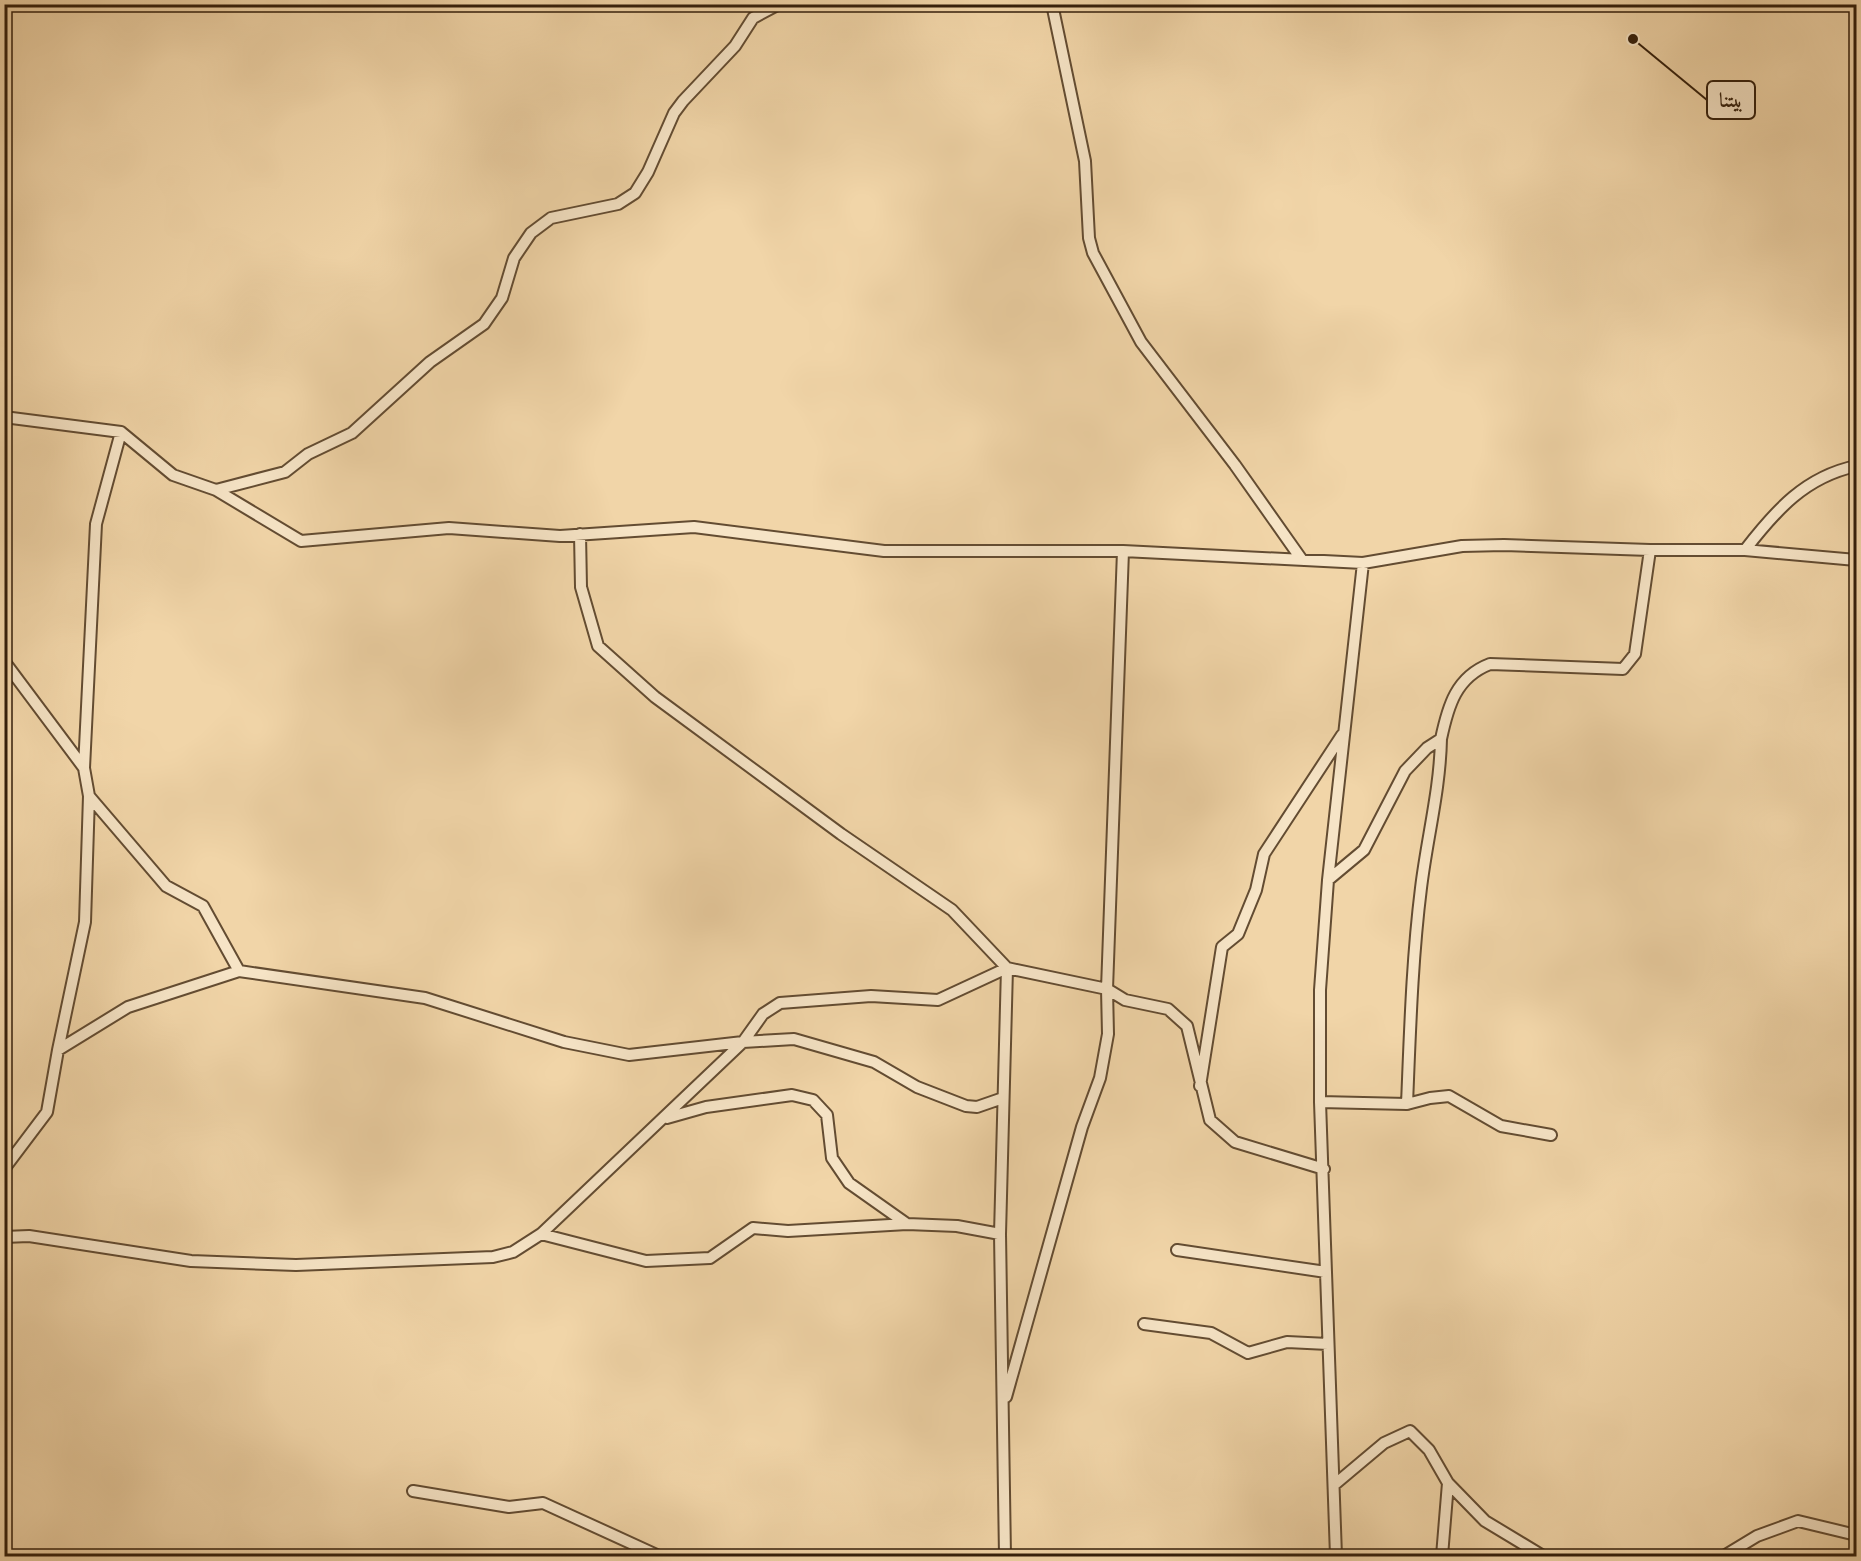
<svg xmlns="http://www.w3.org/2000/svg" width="1861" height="1561" font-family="'IM FELL French Canon',Amiri,serif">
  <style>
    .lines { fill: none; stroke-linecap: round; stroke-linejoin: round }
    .minor-casing { stroke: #634c32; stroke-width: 14 }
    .minor { stroke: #f6e4c6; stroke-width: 10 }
    .leader { fill: none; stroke: #341f0b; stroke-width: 2 }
    .callout-dot { fill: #341f0b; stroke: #f6e4c6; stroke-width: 2 }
    .callout { fill: #f6e4c6; stroke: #341f0b; stroke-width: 2 }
    .callout-label { font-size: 20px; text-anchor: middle; font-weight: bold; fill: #341f0b }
  </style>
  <rect width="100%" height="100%" fill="#f1d5a8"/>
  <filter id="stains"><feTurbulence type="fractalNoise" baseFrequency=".00333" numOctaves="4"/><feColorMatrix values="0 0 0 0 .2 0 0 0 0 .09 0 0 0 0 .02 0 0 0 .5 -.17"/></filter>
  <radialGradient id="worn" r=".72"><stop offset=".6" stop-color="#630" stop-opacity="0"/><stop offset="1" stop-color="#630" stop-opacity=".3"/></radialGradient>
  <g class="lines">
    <!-- minor casing -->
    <g class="minor-casing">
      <path id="minor" d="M1052,4L1085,161L1089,238L1093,253L1141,342L1235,465L1302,560
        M4,417L121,432L173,475L216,490L301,541L449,528L560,536L694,527L884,551H1123L1363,563L1462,546L1504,545L1650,550H1745L1856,560
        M121,432L96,524L84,768L89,796L166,886L203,906L239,971L425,998L564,1042L629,1055L743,1042L794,1039L874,1062L917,1087L966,1106L977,1107L1003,1098
        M216,490L285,472L308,454L352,433L430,362L484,324L502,298L514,258L531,233L551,218L618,204L635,193L648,172L674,113L683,101L735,46L753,18L779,4
        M1745,550C1776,510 1805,477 1856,466
        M4,661L84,768
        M1328,880L1364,850L1405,771L1427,748L1441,739C1448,706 1456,677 1490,664L1623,669L1635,654L1650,550
        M1107,989L1125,1000L1168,1009L1187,1026L1210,1120L1235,1142L1324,1169
        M58,1050L85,922L89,796
        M1200,1086L1222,947L1238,934L1256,890L1264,854L1342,735
        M1320,1102L1407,1104L1430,1098L1449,1096L1501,1126L1551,1135
        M1407,1104C1410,1032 1412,960 1421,888C1427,838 1440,790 1441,739
        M667,1118L706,1107L792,1095L813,1100L827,1115L832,1158L849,1183L907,1224L957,1226L1000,1234
        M4,1169L47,1112L58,1050L128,1007L239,971
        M541,1234L646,1261L710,1258L753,1228L788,1231L907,1224
        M4,1237L29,1236L191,1261L296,1265L493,1257L513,1252L541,1234L743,1042L763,1014L780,1003L871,996L938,1000L1007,968L952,910L841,834L655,697L598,646L581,587L580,534
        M1177,1250L1326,1272
        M1144,1324L1211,1333L1248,1353L1287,1342L1328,1344
        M1006,1397L1082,1127L1100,1078L1108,1034L1107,989
        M1334,1485L1384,1443L1410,1431L1429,1450L1448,1483L1485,1521L1543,1556
        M413,1491L509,1507L543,1503L659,1556
        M1005,1556L1000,1234L1007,968L1107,989L1123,551
        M1336,1556L1320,1102V990L1328,880L1363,563
        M1442,1556L1448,1483
        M1724,1556L1757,1536L1798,1521L1856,1535"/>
    </g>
    <!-- minor -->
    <use href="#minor" class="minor"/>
  </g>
  <!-- callouts -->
  <path class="leader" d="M1633 39L1707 100"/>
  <circle class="callout-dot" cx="1633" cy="39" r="6"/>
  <rect class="callout" x="1707" y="81" width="48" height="38" rx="6"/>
  <g class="callout-label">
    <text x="1731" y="107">بيتنا</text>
  </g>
  <!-- margin -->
  <rect width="1861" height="1561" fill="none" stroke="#f1d5a8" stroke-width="24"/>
  <rect x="6" y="6" width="1849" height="1549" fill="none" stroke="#341f0b" stroke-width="3"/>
  <rect x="12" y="12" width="1837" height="1537" fill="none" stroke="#341f0b" stroke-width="1.5"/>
  <rect width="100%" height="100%" filter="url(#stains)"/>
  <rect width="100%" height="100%" fill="url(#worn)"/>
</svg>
